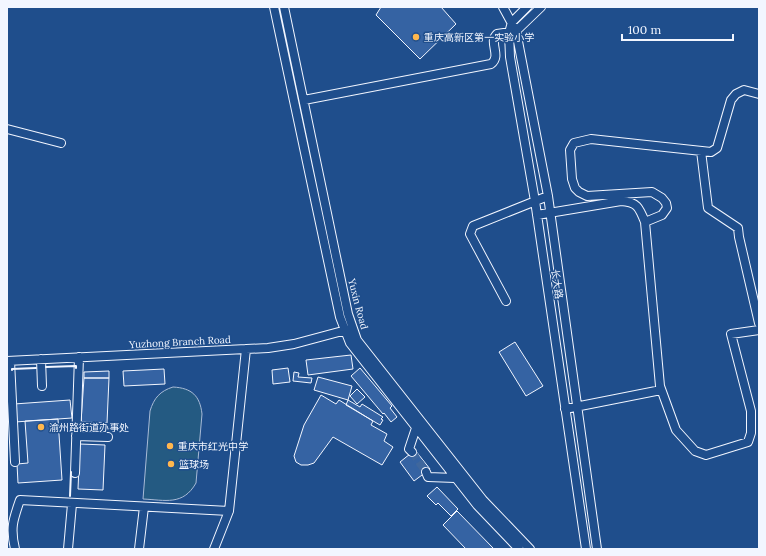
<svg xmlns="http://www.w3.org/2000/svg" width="766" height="556" font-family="Lora,'Noto Sans SC',serif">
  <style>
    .green { fill: #245a82; stroke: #a8bbd7 }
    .building { fill: #3563a3; stroke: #f2f6ff }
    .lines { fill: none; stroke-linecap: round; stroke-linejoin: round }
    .minor-tunnel { stroke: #3f679d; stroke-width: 8; stroke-dasharray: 8 4; stroke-linecap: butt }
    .minor-casing { stroke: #f2f6ff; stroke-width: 10 }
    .minor { stroke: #1f4e8c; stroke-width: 8 }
    .wall { stroke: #f2f6ff; stroke-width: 2 }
    .poi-dot { fill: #ffb74d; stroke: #1f4e8c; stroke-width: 1.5 }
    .labels { text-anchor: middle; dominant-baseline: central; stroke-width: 3; stroke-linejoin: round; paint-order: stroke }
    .poi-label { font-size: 10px; fill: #f2f6ff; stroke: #1f4e8c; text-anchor: start }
    .street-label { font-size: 10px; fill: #f2f6ff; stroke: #1f4e8c }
  </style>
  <rect width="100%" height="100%" fill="#1f4e8c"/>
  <!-- green -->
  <path class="green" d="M173,387C192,388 200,396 202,414L196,483C183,506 165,500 143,499L150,411C154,398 160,391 173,387Z"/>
  <!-- building -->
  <path class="building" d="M381,7H441L456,24L420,59L376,15Z
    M515,342L543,386L526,396L499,352Z
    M351,355L353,369L308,375L306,360Z
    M288,368L290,382L273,384L272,370Z
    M360,368L392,406L390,408L397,417L391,422L384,413L383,414L351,376Z
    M164,369L165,384L124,386L123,371Z
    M109,371V378H84V372Z
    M294,372L299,373L298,377L312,378L311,383L293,381Z
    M318,377L352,386L348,400L314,390Z
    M84,378H109L107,423L81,422Z
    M357,389L365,397L357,404L350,396Z
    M321,395L336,404L339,400L373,421L371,425L387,434L384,441L393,447L382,465L333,437L314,463L308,465H301L296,462L294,456L304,425Z
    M70,400L72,418L15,422L14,404Z
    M348,400L360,407L362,404L383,417L381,419L383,420L380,425L346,405Z
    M58,419L62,480L18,483L17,464L28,463L25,421Z
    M80,444L105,445L103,490L78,489Z
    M415,450L430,469L414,481L400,462Z
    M437,487L458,509L451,516L438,503L436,505L427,496Z
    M457,511L494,549H466L443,525Z"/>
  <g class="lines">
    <!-- minor-tunnel -->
    <path class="minor-tunnel" d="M412,452L426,472"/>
    <!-- minor casing -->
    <g class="minor-casing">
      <path id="minor" d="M274,7L340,317L350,343L477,505L519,549
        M284,7L348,314L357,340L483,500L530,549
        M503,7L516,31L548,196L597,549
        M527,7L512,22L509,33L510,57L535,201L586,549
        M304,100L491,64C502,56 488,42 497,34L516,31L541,7
        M7,129L61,143
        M701,151L708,208L738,228L739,237L759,323
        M537,215L621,201C637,202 639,207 645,222L660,386L676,430L695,451L706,455L748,442L751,433V411L731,334L759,330
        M645,222L662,215L667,208L666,203L662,198L652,192L587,196L579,192L575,188L572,179L570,150L574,143L591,139L711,152L717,148L731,100L736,94L744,90L759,94
        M506,301L470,234L473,226L548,196
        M41,359L42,386
        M7,361L268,348L294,344L350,329
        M10,361L15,462
        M565,409L661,390
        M76,436L108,437
        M412,452L409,449L416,428
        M426,472L428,477L455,478
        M75,473L79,357
        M15,549C10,528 13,520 20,500L229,511
        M68,549L72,504
        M139,549L144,507
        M214,549L229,511L246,349"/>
    </g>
    <!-- minor -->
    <use href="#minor" class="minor"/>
    <!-- wall -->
    <path class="wall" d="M46,367L76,366V368
      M12,370V369L36,368
      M70,496L71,472"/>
  </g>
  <!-- markers -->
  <g class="poi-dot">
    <circle cx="416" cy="37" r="4"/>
    <circle cx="41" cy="427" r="4"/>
    <circle cx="170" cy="446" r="4"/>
    <circle cx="171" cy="464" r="4"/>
  </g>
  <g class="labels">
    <!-- poi labels -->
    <g class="poi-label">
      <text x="424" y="37">重庆高新区第一实验小学</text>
      <text x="49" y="427">渝州路街道办事处</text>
      <text x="178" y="446">重庆市红光中学</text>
      <text x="179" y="464">篮球场</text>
    </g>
    <!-- street labels -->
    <g class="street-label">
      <text transform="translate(557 284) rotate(82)">长大路</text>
      <text transform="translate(358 304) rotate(75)">Yuxin Road</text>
      <text transform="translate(180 342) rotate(-3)">Yuzhong Branch Road</text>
    </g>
  </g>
  <!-- border -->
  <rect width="766" height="556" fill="none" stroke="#f2f6ff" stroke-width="16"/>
  <!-- scale -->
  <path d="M622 34v6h111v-6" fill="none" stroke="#f2f6ff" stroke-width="2"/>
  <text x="628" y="34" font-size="12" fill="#f2f6ff" stroke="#1f4e8c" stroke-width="3" paint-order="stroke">100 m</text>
</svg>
